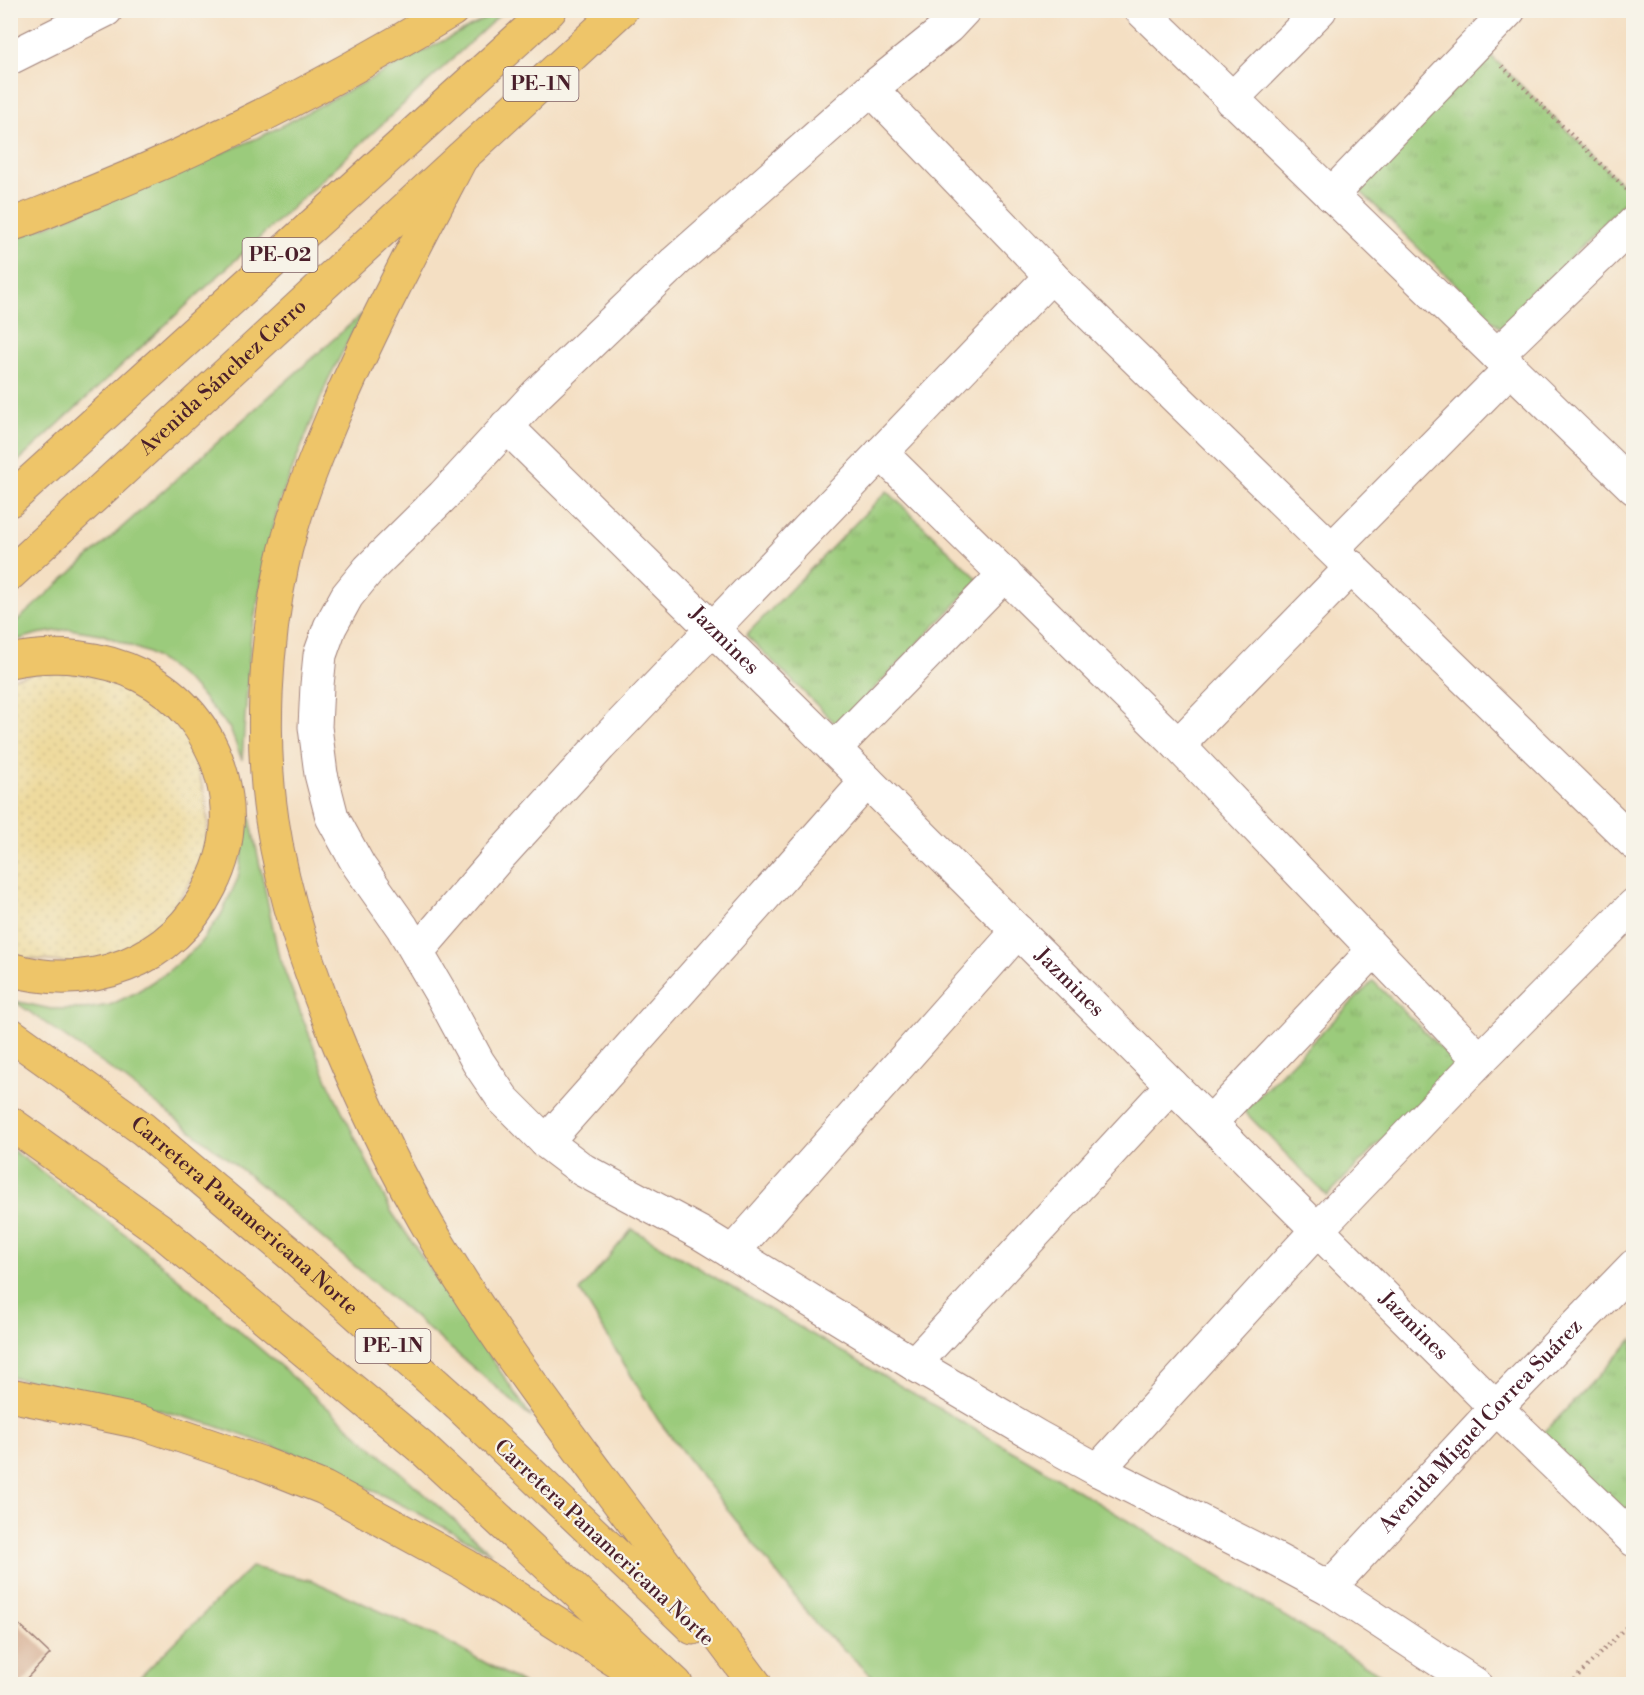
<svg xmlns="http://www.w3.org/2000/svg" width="1644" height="1695" font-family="'Libre Bodoni',serif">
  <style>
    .grass { fill: #9bcb7b; stroke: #727553; stroke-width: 1.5 }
    .sand { fill: url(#sand-dots); stroke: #9c7c64; stroke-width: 1.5 }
    .park { fill: url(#park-tufts); stroke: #727553; stroke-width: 1.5 }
    .building { fill: #d3a78a }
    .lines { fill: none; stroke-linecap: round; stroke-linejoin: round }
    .minor-casing { stroke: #9f7f77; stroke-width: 35 }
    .highway-casing { stroke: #9f7f77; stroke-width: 35 }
    .path { stroke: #9f7f77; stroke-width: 4; stroke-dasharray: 1.5 4.5; stroke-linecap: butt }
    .minor { stroke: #fff; stroke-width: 33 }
    .highway { stroke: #eec569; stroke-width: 33 }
    .labels { text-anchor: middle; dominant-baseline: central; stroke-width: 4.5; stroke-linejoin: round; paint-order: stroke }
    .shield { fill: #f7f3e8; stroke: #7e5f64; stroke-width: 1.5 }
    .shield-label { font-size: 20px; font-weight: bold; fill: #4a1f2b }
    .street-label { font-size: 21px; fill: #4a1f2b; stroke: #f7f3e8 }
  </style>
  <defs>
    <pattern id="sand-dots" width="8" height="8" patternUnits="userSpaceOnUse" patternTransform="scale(1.5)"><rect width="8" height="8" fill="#eeda9e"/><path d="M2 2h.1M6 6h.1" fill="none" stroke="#cebb88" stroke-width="1.8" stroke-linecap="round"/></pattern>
    <pattern id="park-tufts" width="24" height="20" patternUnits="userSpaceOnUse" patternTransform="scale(1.5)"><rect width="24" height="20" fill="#9bcb7b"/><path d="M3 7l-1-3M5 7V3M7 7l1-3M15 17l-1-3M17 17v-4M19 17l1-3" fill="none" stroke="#87ae6a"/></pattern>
  </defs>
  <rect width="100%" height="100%" fill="#f7f3e8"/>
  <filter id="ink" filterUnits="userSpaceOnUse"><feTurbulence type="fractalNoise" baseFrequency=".0167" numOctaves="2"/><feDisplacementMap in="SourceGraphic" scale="12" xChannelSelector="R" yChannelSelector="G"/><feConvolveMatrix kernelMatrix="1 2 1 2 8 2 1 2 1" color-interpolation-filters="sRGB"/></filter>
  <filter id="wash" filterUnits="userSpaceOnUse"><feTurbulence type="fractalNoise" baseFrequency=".008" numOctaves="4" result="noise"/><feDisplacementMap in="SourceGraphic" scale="24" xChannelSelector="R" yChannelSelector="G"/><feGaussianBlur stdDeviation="1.35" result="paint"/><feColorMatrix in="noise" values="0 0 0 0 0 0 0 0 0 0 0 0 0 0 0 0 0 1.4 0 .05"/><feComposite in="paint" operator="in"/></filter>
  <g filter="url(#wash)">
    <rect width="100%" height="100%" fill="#f4dfc3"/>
    <!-- grass -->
    <path class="grass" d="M500,11H504L11,468V238L50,225L262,136Z
      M363,313L328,380L278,506L251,634L242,760L230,729L195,688L169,666L148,653L101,634L69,629L37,634L11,642L10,627Z
      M249,813L279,957L327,1080L391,1211L532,1418L251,1177L119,1075L14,1001L51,1009H85L110,1005L135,993L166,973L197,947L221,915L238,878Z
      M10,1148L129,1237L285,1370L491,1553L416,1512L312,1460L213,1425L124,1400L11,1377Z
      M632,1229L1036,1465L1396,1684H881L816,1624L658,1420L580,1291Z
      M251,1567L311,1580L442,1639L524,1684H133Z"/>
    <!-- sand -->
    <path class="sand" d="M52,669L118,680L164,710L184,731L195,759L205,797L208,823L203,858L187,887L167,918L143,939L111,957L82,964L11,957L10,679Z"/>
    <!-- park -->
    <path class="park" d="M1488,53L1632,194L1501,329L1357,188Z
      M887,491L979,580L838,726L746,635Z
      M1373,981L1457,1064L1327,1196L1244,1111Z
      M1633,1339V1529L1539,1438Z"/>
    <g id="blocks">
      <!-- building -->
      <path class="building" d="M15,1621L50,1654L21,1684H10V1626Z"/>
    </g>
  </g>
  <g filter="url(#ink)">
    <use href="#blocks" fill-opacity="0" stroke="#9f7f77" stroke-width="1.5"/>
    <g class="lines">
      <!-- minor casing -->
      <g class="minor-casing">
        <g id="minor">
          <path d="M964,10L948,27L871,89L675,262L536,395L443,496L369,569L347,596L330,627L320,655L317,685L315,727L321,774L332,817L359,866L402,927L443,997L478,1062L503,1099L546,1142L583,1170L702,1234L914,1364L1038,1437L1098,1470L1275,1559L1329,1588L1475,1684"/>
          <path d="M1141,10L1634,488"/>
          <path d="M10,58L106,10"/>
          <path d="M871,89L1051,276L1634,843"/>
          <path d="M1231,100L1320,10"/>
          <path d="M1331,195L1509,10"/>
          <path d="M1497,355L1634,223"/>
          <path id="s1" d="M506,426L867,781L1496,1408L1634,1540"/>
          <path d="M881,453L1178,745L1480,1060"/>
          <path d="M1333,548L1511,368"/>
          <path d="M1178,745L1352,567"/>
          <path d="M834,749L1005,574"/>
          <path d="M417,952L498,858L600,746L1051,276"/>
          <path d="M1210,1123L1374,950"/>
          <path d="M546,1142L867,781"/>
          <path d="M732,1253L1018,931"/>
          <path d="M914,1364L1172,1085"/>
          <path d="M1098,1470L1318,1229L1480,1060L1634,905"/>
          <path id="s2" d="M1329,1588L1496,1408L1634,1266"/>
        </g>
      </g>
      <!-- highway casing -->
      <g class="highway-casing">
        <g id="highway">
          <path d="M461,158C416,244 370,330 332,419C312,467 293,514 282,565C265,644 260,739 272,820C284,900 310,974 341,1049C363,1101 387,1153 415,1203C467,1298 532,1386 596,1472C649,1543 702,1614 755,1684"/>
          <path d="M10,225C38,216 64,204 91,193C216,143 336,80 452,10"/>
          <path d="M10,500L550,10"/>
          <path id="s3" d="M10,574L621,10"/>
          <path d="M10,661C102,642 197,681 222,777C232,815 228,852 210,887C192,923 164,950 126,965C88,980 50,981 10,969"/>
          <path id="s4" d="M10,1034L143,1129L294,1257L462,1408L693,1628"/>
          <path d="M10,1123L160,1230L423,1449L676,1684"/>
          <path d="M10,1395L140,1422L261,1463L324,1488L465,1565L653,1684"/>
        </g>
      </g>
      <!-- path -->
      <path class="path" d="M1502,66L1629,192
        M1570,1684L1634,1619"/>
      <!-- minor -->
      <use href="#minor" class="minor"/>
      <!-- highway -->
      <use href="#highway" class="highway"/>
    </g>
  </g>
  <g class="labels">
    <!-- shield labels -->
    <g class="shield">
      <rect x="503.5" y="67" width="75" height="34" rx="4.5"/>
      <rect x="242.5" y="238" width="75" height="34" rx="4.5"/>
      <rect x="355.5" y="1329" width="75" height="34" rx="4.5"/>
    </g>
    <g class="shield-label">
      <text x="541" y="84">PE-1N</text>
      <text x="280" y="255">PE-02</text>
      <text x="393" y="1346">PE-1N</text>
    </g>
    <!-- street labels -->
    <g class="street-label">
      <text stroke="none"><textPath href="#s3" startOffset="290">Avenida Sánchez Cerro</textPath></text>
      <text stroke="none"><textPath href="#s1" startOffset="306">Jazmines</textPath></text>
      <text stroke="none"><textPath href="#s1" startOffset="792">Jazmines</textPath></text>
      <text stroke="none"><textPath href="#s4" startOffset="297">Carretera Panamericana Norte</textPath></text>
      <text stroke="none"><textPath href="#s1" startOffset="1278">Jazmines</textPath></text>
      <text stroke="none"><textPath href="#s2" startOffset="222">Avenida Miguel Correa Suárez</textPath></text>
      <text transform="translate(604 1543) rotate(43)">Carretera Panamericana Norte</text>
    </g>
  </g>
  <!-- margin -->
  <rect width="1644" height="1695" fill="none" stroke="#f7f3e8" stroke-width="36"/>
</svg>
